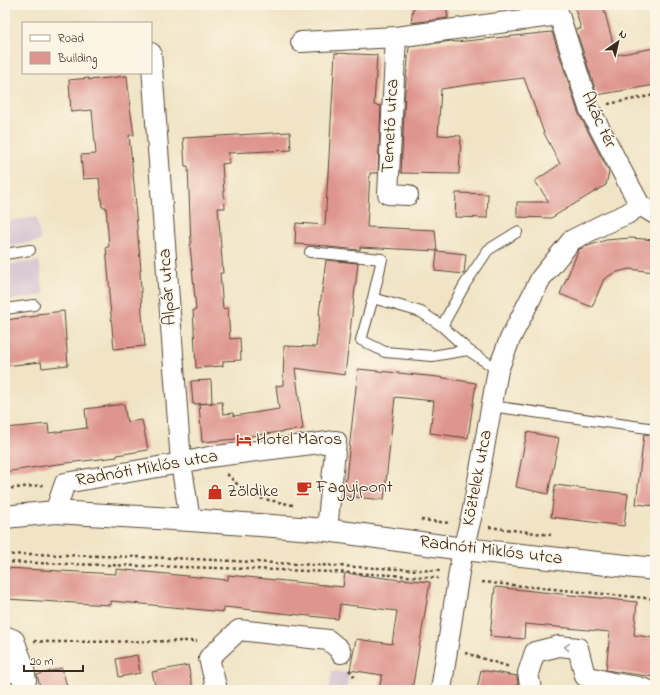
<svg xmlns="http://www.w3.org/2000/svg" width="660" height="695" font-family="'Indie Flower',sans-serif">
  <style>
    .industrial { fill: #cfbdcf }
    .building { fill: #de948f }
    .lines { fill: none; stroke-linecap: round; stroke-linejoin: round }
    .lane-casing { stroke: #564637; stroke-width: 12 }
    .street-casing { stroke: #564637; stroke-width: 22 }
    .secondary-casing { stroke: #564637; stroke-width: 24 }
    .path { stroke: #564637; stroke-width: 2.5; stroke-dasharray: 3 3; stroke-linecap: butt }
    .lane { stroke: #fff; stroke-width: 10 }
    .street { stroke: #fff; stroke-width: 20 }
    .secondary { stroke: #fff; stroke-width: 22 }
    .oneway { stroke: #a79f9a }
    .labels { text-anchor: middle; dominant-baseline: central; stroke-width: 3; stroke-linejoin: round; paint-order: stroke }
    .street-label { font-size: 18px; fill: #3b2a1e; stroke: #fcf5e5 }
    .poi-label { font-size: 18px; fill: #3b2a1e; stroke: #fcf5e5; text-anchor: start }
  </style>
  <rect width="100%" height="100%" fill="#fcf5e5"/>
  <filter id="ink" filterUnits="userSpaceOnUse"><feTurbulence type="fractalNoise" baseFrequency=".025" numOctaves="2"/><feDisplacementMap in="SourceGraphic" scale="8" xChannelSelector="R" yChannelSelector="G"/><feConvolveMatrix kernelMatrix="1 2 1 2 8 2 1 2 1" color-interpolation-filters="sRGB"/></filter>
  <filter id="wash" filterUnits="userSpaceOnUse"><feTurbulence type="fractalNoise" baseFrequency=".012" numOctaves="4" result="noise"/><feDisplacementMap in="SourceGraphic" scale="16" xChannelSelector="R" yChannelSelector="G"/><feGaussianBlur stdDeviation="0.9" result="paint"/><feColorMatrix in="noise" values="0 0 0 0 0 0 0 0 0 0 0 0 0 0 0 0 0 1.4 0 .05"/><feComposite in="paint" operator="in"/></filter>
  <g filter="url(#wash)">
    <rect width="100%" height="100%" fill="#f0e4c5"/>
    <!-- industrial -->
    <path class="industrial" d="M36,217L41,241L5,247V222Z
      M39,261L44,295L5,301V265Z
      M332,671L349,673L346,690H329Z"/>
    <g id="blocks">
      <!-- building -->
      <path class="building" d="M442,5H446L448,18L411,23L413,8Z
        M574,5H603L616,55L655,48V85L597,95L576,29H581Z
        M552,32L578,112L609,172L606,185L551,218L517,217V202H549L535,181L560,164L544,133L524,78L481,83L441,89L438,135L461,136L459,174L401,173L405,92L409,47L451,41L456,42Z
        M335,53L377,55L374,105L381,106L378,173H370L367,227L435,230L437,251L360,247V250L328,247V246L295,244L296,223L325,225Z
        M127,76L130,107L134,135H129L136,204H135L141,270H140L142,314L145,346L114,349L109,293L110,292L106,247H109L106,207H102L99,178L83,179L81,155L96,154L92,110L71,112L69,80L89,78V80Z
        M290,132L291,150L228,153L229,163L222,164L225,208H218L223,273H220L223,309L228,308L230,339L240,338L241,360L223,361V366L196,368L193,310H196L190,245H191L188,166H185L183,138Z
        M456,193L488,194L487,218L455,217Z
        M631,238L655,240L654,272L629,269L614,273L604,279L592,307L560,294L579,249L606,240Z
        M437,251L466,254L464,274L435,271Z
        M326,260L358,263L345,375L295,368L303,429L236,438V439L202,442L199,404L222,402L223,414L233,413L234,416L279,409L276,386L283,385L284,346L316,347L320,314H319Z
        M64,311L68,365L42,368L41,362L5,366V320L37,316V314Z
        M358,369L438,377L476,383L468,438L430,433L434,401L395,397L384,500L344,496Z
        M211,380L212,403L193,404L191,381Z
        M124,404L127,422L142,420L148,450L117,455V457L50,465L5,472V428L48,424L49,433L87,428L85,409Z
        M527,432L559,438L548,494L516,487Z
        M644,434L655,435V506L636,504Z
        M555,485L628,494L624,526L551,517Z
        M5,568L116,574V569L228,580V575L343,587L345,573L401,580V579L430,582L412,690H379L382,675L350,670L356,639L392,644L397,611L340,604L338,619L224,607V612L111,601V605L5,599Z
        M495,587L637,602L634,635L655,638V677L625,673L606,670L610,632L525,624L524,639L490,636Z
        M137,655L140,673L119,677L116,659Z
        M188,665L193,688L184,690H156L152,672Z
        M62,668L68,690H41L37,675Z
        M481,670L517,676L518,683L517,690H477Z"/>
    </g>
  </g>
  <g filter="url(#ink)">
    <use href="#blocks" fill-opacity="0" stroke="#564637" stroke-width="1"/>
    <g class="lines">
      <!-- lane casing -->
      <g class="lane-casing">
        <path id="lane" d="M310,252L382,259L373,298
          M5,254L30,250
          M5,309L34,305
          M442,326L465,284L488,250L517,232
          M468,350L442,326L421,312L373,298L361,340L385,352L432,356L468,350L498,370
          M491,406L655,429"/>
      </g>
      <!-- street casing -->
      <g class="street-casing">
        <path id="street" d="M559,15L589,108L627,181L640,205L655,214
          M396,37L388,194L408,195
          M301,42L396,37L559,15L555,5
          M151,53L181,463L190,520
          M55,512L65,483L181,463L209,457L336,441L327,530
          M5,636L14,640L23,664L26,680L12,670L5,666
          M217,690L209,658L239,630L328,640L339,649L341,653
          M441,690L459,572L463,549L472,514L498,370L510,339L541,278L572,240L606,223L627,214L640,205
          M531,690L528,673L535,652L559,646L578,648L585,676L612,683L638,687L648,690"/>
      </g>
      <!-- secondary casing -->
      <g class="secondary-casing">
        <path id="secondary" d="M5,517L55,512L190,520L327,530L463,549L655,569"/>
      </g>
      <!-- path -->
      <path class="path" d="M608,104L655,95
        M227,474L237,484L259,498L293,505
        M5,489L43,485
        M421,520L450,523
        M489,527L551,535
        M5,555L29,554L172,558L440,571
        M5,562C149,567 294,568 438,578
        M482,582L655,599
        M34,641L49,642L197,641
        M465,653L510,667
        M349,670L356,679"/>
      <!-- lane -->
      <use href="#lane" class="lane"/>
      <!-- street -->
      <use href="#street" class="street"/>
      <!-- secondary -->
      <use href="#secondary" class="secondary"/>
    </g>
    <!-- one-way arrows -->
    <defs><path id="oneway-chevron" d="M-2-3.5L2.5 0L-2 3.5" fill="none" stroke-width="1.6" stroke-linecap="round" stroke-linejoin="round"/></defs>
    <use class="oneway" href="#oneway-chevron" transform="translate(567 647) rotate(-175)"/>
  </g>
  <!-- icons -->
  <defs>
    <g id="hotel-bare" transform="scale(1.2)"><path d="M-6-4.5h1.5V1H6V5H4.5V3h-9V5H-6ZM-4 0a1.8 1.8 0 1 1 3.6 0ZM.5 0V-2.5h3Q6-2.5 6 0Z" fill="#c8321e" stroke="#fcf5e5" stroke-width="2.5" paint-order="stroke"/></g>
    <g id="cafe-bare" transform="scale(1.2)"><path d="M-5.5-4.5H6V0H3Q3 3.5 0 3.5H-2.5Q-5.5 3.5-5.5 0ZM3-3.2v2h1.7v-2ZM-6 4.5H4V6H-6Z" fill="#c8321e" stroke="#fcf5e5" stroke-width="2.5" paint-order="stroke"/></g>
    <g id="shop-bare" transform="scale(1.2)"><path d="M-5-2.5h2.3a2.7 3.5 0 0 1 5.4 0H5L5.5 6h-11ZM-1.5-2.5h3a1.5 2.3 0 0 0-3 0Z" fill="#c8321e" stroke="#fcf5e5" stroke-width="2.5" paint-order="stroke"/></g>
  </defs>
  <g fill-rule="evenodd">
    <use href="#hotel-bare" x="244" y="440"/>
    <use href="#cafe-bare" x="304" y="488"/>
    <use href="#shop-bare" x="215" y="492"/>
  </g>
  <g class="labels">
    <!-- street labels -->
    <g class="street-label">
      <text transform="translate(598 120) rotate(65)">Akác tér</text>
      <text transform="translate(391 126) rotate(-87)">Temető utca</text>
      <text transform="translate(168 287) rotate(-94)">Alpár utca</text>
      <text transform="translate(147 469) rotate(-10)">Radnóti Miklós utca</text>
      <text transform="translate(478 478) rotate(-79)">Köztelek utca</text>
      <text transform="translate(491 551) rotate(7)">Radnóti Miklós utca</text>
    </g>
    <!-- poi labels -->
    <g class="poi-label">
      <text x="256" y="440">Hotel Maros</text>
      <text x="316" y="488">Fagyipont</text>
      <text x="227" y="492">Zöldike</text>
    </g>
  </g>
  <!-- margin -->
  <rect width="660" height="695" fill="none" stroke="#fcf5e5" stroke-width="20"/>
  <!-- legend -->
  <rect x="22" y="22" width="130" height="52" fill="#fcf5e5" stroke="#afa495"/>
  <rect x="30" y="35" width="20" height="6" fill="#ffffff" stroke="#afa495"/>
  <text x="58" y="42" font-size="12" fill="#3b2a1e">Road</text>
  <rect x="30" y="52" width="20" height="12" fill="#de948f" stroke="#afa495"/>
  <text x="58" y="62" font-size="12" fill="#3b2a1e">Building</text>
  <!-- north arrow -->
  <g transform="translate(618 42) rotate(34)" stroke="#fcf5e5" stroke-width="3" paint-order="stroke">
  <path d="M0-3L7 15L0 10L-7 15Z" fill="#3b2a1e"/>
  <text y="-6" font-size="11" font-weight="bold" text-anchor="middle" fill="#3b2a1e">N</text>
  </g>
  <!-- scale -->
  <path d="M24 665v6h59v-6" fill="none" stroke="#3b2a1e" stroke-width="2"/>
  <text x="30" y="665" font-size="12" fill="#3b2a1e" stroke="#fcf5e5" stroke-width="3" paint-order="stroke">20 m</text>
</svg>
